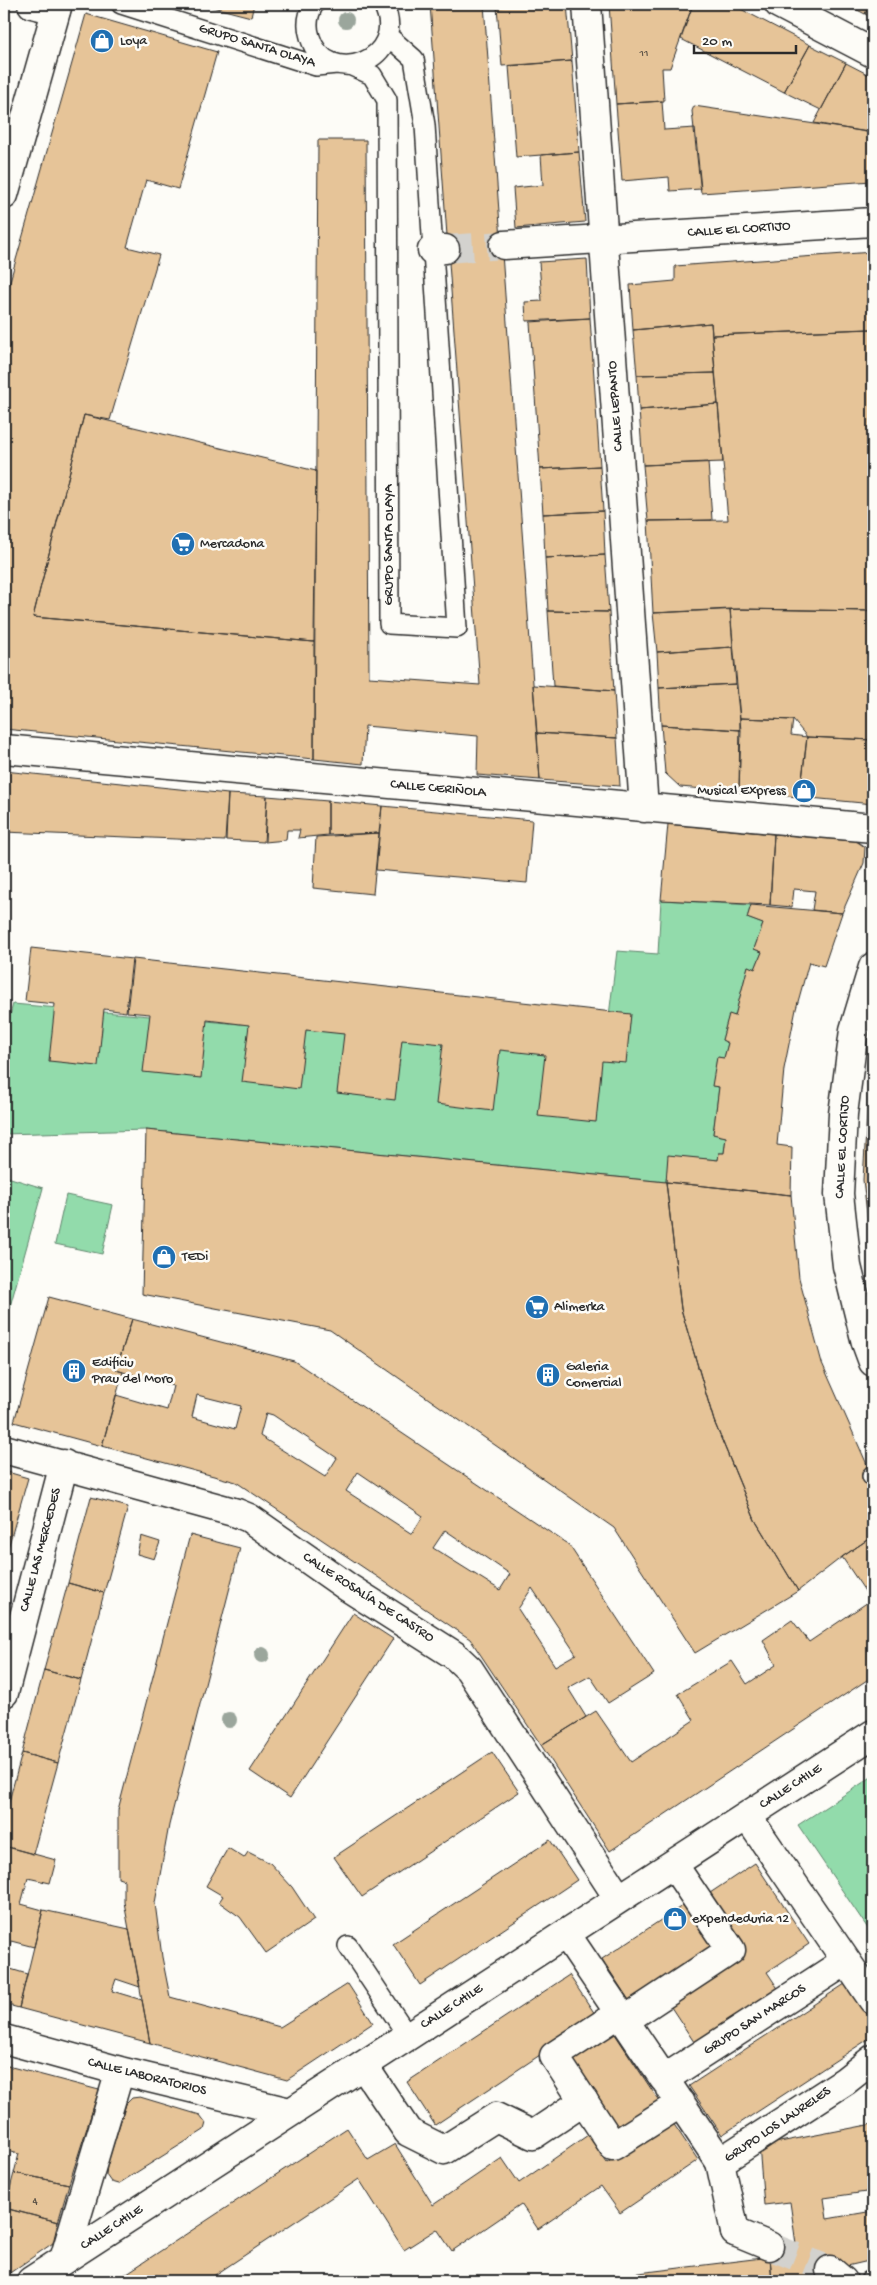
<svg xmlns="http://www.w3.org/2000/svg" width="877" height="2285" font-family="'Gochi Hand',sans-serif">
  <style>
    .green { fill: #92dbab; stroke: #5e836b }
    .building { fill: #e6c498; stroke: #2b2b2b; fill-rule: evenodd }
    .lines { fill: none; stroke-linecap: round; stroke-linejoin: round }
    .pedestrian-tunnel { stroke: #d3d2ce; stroke-width: 28; stroke-dasharray: 28 14; stroke-linecap: butt }
    .service-casing { stroke: #2b2b2b; stroke-width: 22 }
    .pedestrian-casing { stroke: #2b2b2b; stroke-width: 31 }
    .minor-casing { stroke: #2b2b2b; stroke-width: 31 }
    .tertiary-casing { stroke: #2b2b2b; stroke-width: 31 }
    .service { stroke: #fdfcf7; stroke-width: 19 }
    .pedestrian { stroke: #fdfcf7; stroke-width: 28 }
    .minor { stroke: #fdfcf7; stroke-width: 28 }
    .tertiary { stroke: #fdfcf7; stroke-width: 28 }
    .tree { fill: #9ba69c }
    .labels { text-anchor: middle; dominant-baseline: central; stroke-width: 5; stroke-linejoin: round; paint-order: stroke }
    .number-label { font-size: 11px; fill: #5a5146 }
    .poi-label { font-size: 14px; fill: #2b2b2b; stroke: #fdfcf7; text-anchor: start }
    .street-label { font-size: 14px; fill: #2b2b2b; stroke: #fdfcf7 }
  </style>
  <rect width="100%" height="100%" fill="#fdfcf7"/>
  <filter id="ink" filterUnits="userSpaceOnUse"><feTurbulence type="fractalNoise" baseFrequency=".02" numOctaves="2"/><feDisplacementMap in="SourceGraphic" scale="10" xChannelSelector="R" yChannelSelector="G"/><feConvolveMatrix kernelMatrix="1 2 1 2 8 2 1 2 1" color-interpolation-filters="sRGB"/></filter>
  <g filter="url(#ink)">
    <!-- green -->
    <path class="green" d="M661,900L751,905L747,918L763,924L754,949L762,952L755,969L748,966L735,1016L729,1015L722,1040L728,1043L724,1058L717,1057L713,1086L719,1087L713,1134L726,1137L724,1153H719L718,1160L669,1156L666,1182L146,1130L4,1134V1037L13,1004L604,1056L617,951L658,954Z
      M4,1176L43,1188L4,1328Z
      M66,1195L113,1205L102,1254L55,1244Z
      M873,1776V1936L798,1825Z"/>
    <!-- building -->
    <path class="building" d="M201,4H254L251,17Z
      M430,4H484L540,780L477,775L478,736L365,726L363,764L314,759L318,140H366L369,677L480,685Z
      M497,4H545L497,7Z
      M545,4H567L572,61L502,66L497,7Z
      M609,4H693L670,68H662L664,101L616,104Z
      M693,4H731L810,45L784,92L681,39Z
      M846,4H870L865,14Z
      M870,4H873V18L865,14Z
      M86,14L217,52L178,189L146,180L127,247L159,255L110,420L84,415L33,617L314,642V759L4,729V302Z
      M810,45L846,63L821,110L784,92Z
      M572,61L579,152L516,157L509,66Z
      M846,63L873,77L872,133L814,123Z
      M662,101L664,130L695,128L701,189L670,191L669,177L622,181L616,104Z
      M694,106L869,132L872,181L701,193L692,111Z
      M579,152L585,222L516,228L513,188L543,185L541,155Z
      M873,252V329L712,335L711,323L633,330L630,285L675,281V266Z
      M587,259L590,318L526,321L525,302L542,301L539,262Z
      M590,318L600,466L540,469L530,322Z
      M711,323L715,373L637,375L633,330Z
      M868,329H873V611L742,609L653,613L648,521L728,520L712,335Z
      M715,373L718,404L639,410L637,375Z
      M718,404L723,462L643,465L639,410Z
      M84,415L316,471L314,642L33,617Z
      M708,462L712,520L648,521L643,465Z
      M600,466L603,511L543,514L540,469Z
      M603,511L605,555L545,558L543,514Z
      M605,555L609,612L548,611L545,558Z
      M730,609L733,647L657,652L653,613Z
      M730,609L873,611V740L807,737L793,720L740,718Z
      M548,611L609,612L614,691L553,686Z
      M733,647L736,684L659,688L657,652Z
      M736,684L741,730L661,725L659,688Z
      M533,685L614,691L617,738L537,733Z
      M740,718L793,720L791,735L807,737L800,797L739,792Z
      M661,725L741,730L739,792L680,787L665,773Z
      M537,733L617,738L620,786L540,780Z
      M807,737L873,740V804L800,797Z
      M4,771L228,794L225,841L4,832Z
      M228,794L267,796L264,842L226,840Z
      M267,796L328,801V835L298,838L300,830H287L286,840L265,842Z
      M328,801L382,806L379,833L328,835Z
      M382,806L532,820L527,883L376,870Z
      M668,824L774,834L770,905L661,900Z
      M379,833L373,894L313,888L316,837Z
      M774,834L856,841L865,847L864,863L842,913L812,910L815,891L794,889L792,907L770,905Z
      M751,905L842,913L824,966L809,962L796,1009L784,1069L777,1145L792,1147L791,1195L666,1182L668,1155L718,1160L719,1153H724L726,1137L713,1134L719,1087L712,1086L717,1057L724,1058L728,1043L722,1040L729,1014L735,1016L748,966L755,969L762,952L754,949L763,924L747,918Z
      M31,948L132,959L126,1012L104,1009L98,1066L49,1061L55,1004L25,1001Z
      M133,959L631,1014L626,1063L602,1061L596,1122L538,1116L545,1055L500,1050L493,1111L436,1104L443,1044L402,1040L395,1100L337,1093L344,1034L306,1030L299,1089L242,1082L249,1025L207,1020L201,1078L143,1072L150,1014L127,1012Z
      M873,1073V1264L863,1180L868,1096Z
      M146,1130L666,1182L681,1309L714,1421L755,1520L798,1591L695,1653L614,1528L330,1330L142,1294Z
      M666,1182L791,1195L799,1278L822,1363L873,1478V1536L842,1557L798,1591L755,1520L714,1421L681,1309Z
      M49,1297L132,1319L116,1370L123,1372L102,1446L14,1422Z
      M132,1319L294,1361L569,1545L654,1674L608,1703L590,1676L568,1688L586,1717L541,1745L470,1639L236,1482L102,1446L116,1395L167,1410L173,1386L116,1370ZM197,1395L241,1406L235,1429L192,1417ZM266,1413L273,1415L337,1458L325,1477L260,1436ZM358,1472L423,1516L412,1534L346,1491ZM445,1530L510,1574L500,1590L433,1548ZM532,1588L576,1654L555,1666L518,1609Z
      M4,1471L28,1478L4,1562Z
      M91,1497L128,1507L104,1593L68,1583Z
      M190,1535L240,1548L169,1825L155,1903L162,1957L170,1997L280,2027L348,1984L373,2023L287,2080L150,2043L124,1902V1880L118,1878V1810Z
      M141,1536L160,1542L154,1559L137,1554Z
      M873,1536V1676L610,1851L541,1745L596,1711L631,1762L694,1720L678,1694L732,1661L747,1684L776,1665L763,1640L792,1620L809,1642L871,1600L842,1557Z
      M68,1583L104,1593L81,1680L44,1670Z
      M353,1613L393,1639L290,1798L250,1771Z
      M44,1670L81,1680L58,1763L22,1753Z
      M492,1752L519,1792L362,1897L334,1857Z
      M22,1753L58,1763L33,1854L4,1846V1820Z
      M550,1840L577,1880L420,1985L393,1944Z
      M4,1846L56,1860L50,1883L28,1878L21,1904L43,1910L34,1947L11,1941L4,1967L27,1974L19,2008L4,2004Z
      M228,1848L244,1858L248,1852L270,1863L292,1887L314,1920L266,1953L240,1917L219,1902L223,1896L206,1886Z
      M755,1863L809,1944L767,1972L781,1993L698,2048L667,2001L743,1950L707,1895Z
      M688,1902L718,1949L632,2005L602,1959Z
      M43,1910L129,1929L140,1987L116,1979L112,1991L142,2000L150,2043L19,2008Z
      M569,1975L597,2017L435,2125L407,2082Z
      M848,1982L873,2021V2036L722,2135L689,2086Z
      M611,2028L663,2107L622,2134L570,2056Z
      M4,2065L99,2090L69,2184L14,2173L19,2154L4,2150Z
      M140,2097L200,2115L206,2123L204,2130L118,2184L111,2182L106,2175L107,2165L126,2104L132,2098Z
      M671,2120L698,2160L620,2213L601,2186L538,2229L521,2204L452,2251L437,2229L404,2250L359,2179L206,2281H115L347,2128L368,2160L395,2144L433,2205L502,2158L519,2183L588,2135L607,2163Z
      M873,2124V2191L824,2198L827,2219L873,2211V2260L830,2270L831,2281H772L769,2246L796,2244L790,2202L764,2205L759,2146Z
      M14,2173L69,2184L58,2222L5,2208Z
      M4,2208L58,2222L53,2243L4,2277Z
      M770,2257L772,2281H573Z"/>
    <g class="lines">
      <!-- pedestrian-tunnel -->
      <path class="pedestrian-tunnel" d="M445,249L504,245
        M769,2246L830,2270"/>
      <!-- service casing -->
      <g class="service-casing">
        <path id="service" d="M121,4L316,66L337,64
          M314,4C308,14 306,25 310,37C326,91 411,60 383,4
          M352,66L372,75L387,100L389,624L457,628L425,125L414,59L388,36
          M872,1476L873,1475
          M348,1946L408,2036
          M870,2281L873,2280"/>
      </g>
      <!-- pedestrian casing -->
      <g class="pedestrian-casing">
        <path id="pedestrian" d="M504,245L873,222
          M432,250L445,249
          M620,2013L554,2056L613,2146L681,2103
          M671,2089L720,2162
          M735,2232L769,2246
          M830,2270L843,2281"/>
      </g>
      <!-- minor casing -->
      <g class="minor-casing">
        <path id="minor" d="M32,4L56,10
          M587,4L644,808
          M779,4L873,53
          M4,749L873,828
          M873,967L854,1030L843,1114L839,1194L847,1266L866,1343L873,1362
          M4,1449L237,1513L249,1518L349,1588L454,1655L469,1669L619,1899
          M4,1693L64,1464
          M747,1816L873,2000
          M566,1934L664,2079L846,1961
          M625,2020L731,1950L673,1864
          M4,2039L120,2071L290,2112
          M363,2065L408,2132L444,2150L496,2117L533,2135L584,2101
          M735,2232L720,2162L845,2081L873,2059
          M64,2259L120,2071
          M31,2281L873,1734"/>
      </g>
      <!-- tertiary casing -->
      <g class="tertiary-casing">
        <path id="tertiary" d="M4,195L58,4"/>
      </g>
      <!-- service -->
      <use href="#service" class="service"/>
      <!-- pedestrian -->
      <use href="#pedestrian" class="pedestrian"/>
      <!-- minor -->
      <use href="#minor" class="minor"/>
      <!-- tertiary -->
      <use href="#tertiary" class="tertiary"/>
    </g>
    <!-- trees -->
    <g class="tree">
      <circle cx="346" cy="20" r="8"/>
      <circle cx="262" cy="1655" r="8"/>
      <circle cx="229" cy="1720" r="8"/>
    </g>
  </g>
  <!-- icons -->
  <defs>
    <g id="shop-disc" transform="scale(1.25)"><circle r="9.5" fill="#1f6fb2" stroke="#fdfcf7"/><path d="M-5-2.5h2.3a2.7 3.5 0 0 1 5.4 0H5L5.5 6h-11ZM-1.5-2.5h3a1.5 2.3 0 0 0-3 0Z" fill="#fff"/></g>
    <g id="supermarket-disc" transform="scale(1.25)"><circle r="9.5" fill="#1f6fb2" stroke="#fdfcf7"/><path d="M-6-5.5h2.5l.6 2H6L4.5 2H-2.5L-4.4-4H-6ZM-1.5 3.2a1.3 1.3 0 1 0 .1 0ZM3 3.2a1.3 1.3 0 1 0 .1 0Z" fill="#fff"/></g>
    <g id="building-disc" transform="scale(1.25)"><circle r="9.5" fill="#1f6fb2" stroke="#fdfcf7"/><path d="M-4-6H4V6H1V3H-1V6H-4ZM-2.5-4.3h1.7v1.8h-1.7ZM.8-4.3h1.7v1.8H.8ZM-2.5-1h1.7V.8h-1.7ZM.8-1h1.7V.8H.8Z" fill="#fff"/></g>
  </defs>
  <g fill-rule="evenodd">
    <use href="#shop-disc" x="102" y="41"/>
    <use href="#supermarket-disc" x="183" y="544"/>
    <use href="#shop-disc" x="804" y="791"/>
    <use href="#shop-disc" x="164" y="1257"/>
    <use href="#supermarket-disc" x="537" y="1307"/>
    <use href="#building-disc" x="74" y="1371"/>
    <use href="#building-disc" x="548" y="1375"/>
    <use href="#shop-disc" x="675" y="1919"/>
  </g>
  <g class="labels">
    <!-- number labels -->
    <g class="number-label">
      <text x="644" y="54">11</text>
      <text x="35" y="2202">4</text>
    </g>
    <!-- poi labels -->
    <g class="poi-label">
      <text x="120" y="41">Loya</text>
      <text x="200" y="544">Mercadona</text>
      <text x="786" y="791" text-anchor="end">Musical Express</text>
      <text x="182" y="1257">TEDi</text>
      <text x="554" y="1307">Alimerka</text>
      <text x="92" y="1363">Edificiu<tspan x="92" dy="16">Prau del Moro</tspan></text>
      <text x="566" y="1367">Galeria<tspan x="566" dy="16">Comercial</tspan></text>
      <text x="692" y="1919">expendeduria 12</text>
    </g>
    <!-- street labels -->
    <g class="street-label">
      <text transform="translate(257 46) rotate(17)">GRUPO SANTA OLAYA</text>
      <text transform="translate(739 230) rotate(-4)">CALLE EL CORTIJO</text>
      <text transform="translate(616 406) rotate(-94)">CALLE LEPANTO</text>
      <text transform="translate(389 545) rotate(-90)">GRUPO SANTA OLAYA</text>
      <text transform="translate(438 789) rotate(5)">CALLE CERIÑOLA</text>
      <text transform="translate(843 1147) rotate(-87)">CALLE EL CORTIJO</text>
      <text transform="translate(41 1550) rotate(-75)">CALLE LAS MERCEDES</text>
      <text transform="translate(368 1598) rotate(33)">CALLE ROSALÍA DE CASTRO</text>
      <text transform="translate(791 1787) rotate(-33)">CALLE CHILE</text>
      <text transform="translate(452 2007) rotate(-33)">CALLE CHILE</text>
      <text transform="translate(755 2020) rotate(-33)">GRUPO SAN MARCOS</text>
      <text transform="translate(147 2077) rotate(14)">CALLE LABORATORIOS</text>
      <text transform="translate(778 2125) rotate(-34)">GRUPO LOS LAURELES</text>
      <text transform="translate(112 2228) rotate(-33)">CALLE CHILE</text>
    </g>
  </g>
  <!-- margin -->
  <rect width="877" height="2285" fill="none" stroke="#fdfcf7" stroke-width="20"/>
  <rect x="10" y="10" width="857" height="2265" fill="none" stroke="#2b2b2b" stroke-width="2" filter="url(#ink)"/>
  <!-- scale -->
  <path d="M694 45v8h102v-8" fill="none" stroke="#2b2b2b" stroke-width="2.5"/>
  <text x="702" y="45" font-size="15" fill="#2b2b2b" stroke="#fdfcf7" stroke-width="4" paint-order="stroke">20 m</text>
</svg>
